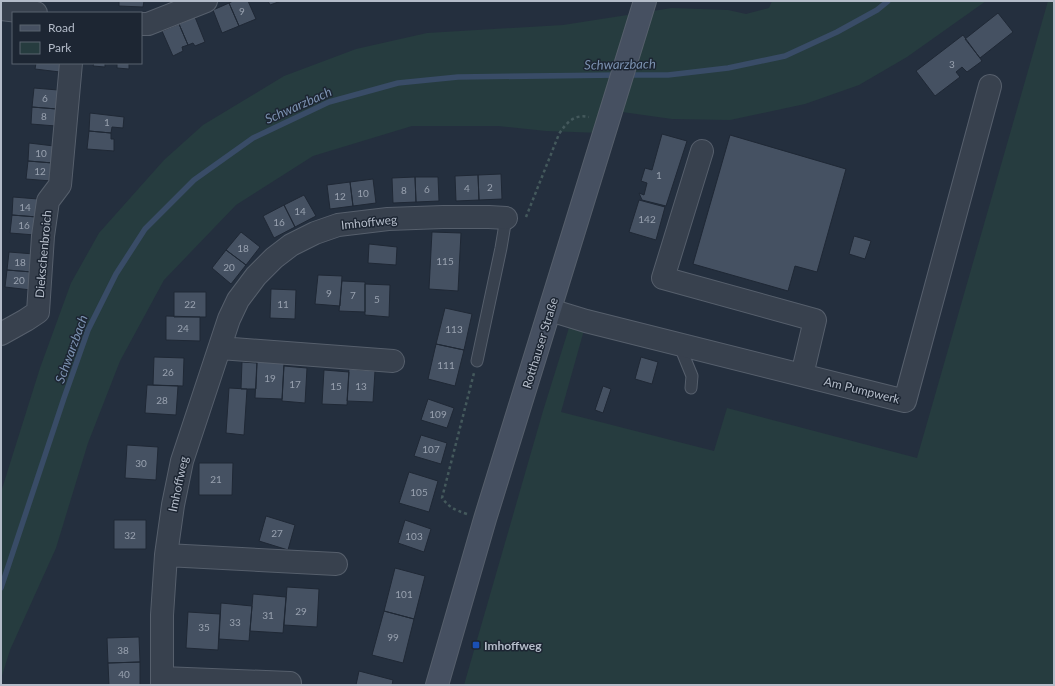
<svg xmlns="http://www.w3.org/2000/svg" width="1055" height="686" font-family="Lato,sans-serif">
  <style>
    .green { fill: #263c3f }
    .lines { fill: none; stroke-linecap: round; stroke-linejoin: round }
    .stream { stroke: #394c67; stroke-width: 5.5 }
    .building { fill: #455162; stroke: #1f2835 }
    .service-casing { stroke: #565f6c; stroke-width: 13 }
    .minor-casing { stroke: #565f6c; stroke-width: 24 }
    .secondary-casing { stroke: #565f6c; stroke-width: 24 }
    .path { stroke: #44595c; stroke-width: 2.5; stroke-dasharray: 3 3; stroke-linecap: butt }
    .service { stroke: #38414e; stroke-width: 11 }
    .minor { stroke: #38414e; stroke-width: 22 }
    .secondary { stroke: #465061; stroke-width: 22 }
    .transit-dot { fill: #1a4fb4; stroke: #1d2633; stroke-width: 1.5 }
    .labels { text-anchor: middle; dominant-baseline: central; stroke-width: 3; stroke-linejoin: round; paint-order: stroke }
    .number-label { font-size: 10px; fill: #98a1af }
    .street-label { font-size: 12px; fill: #b4bcc9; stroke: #1d2633 }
    .poi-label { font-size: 12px; font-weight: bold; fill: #b4bcc9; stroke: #1d2633; text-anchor: start }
    .water-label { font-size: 13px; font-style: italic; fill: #7c92b1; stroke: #1d2633 }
  </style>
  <rect width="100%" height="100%" fill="#242f3e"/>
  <!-- green -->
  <path class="green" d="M772,1H986L907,57L859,85L805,104L730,120L672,119L615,111L601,133L546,131L498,126H412L313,156L236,205L164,280L120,361L88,443L56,548L10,650L1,679V492L40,368L71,283L99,233L164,160L203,125L284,76L356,49L427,33L563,25L672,8L728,10L746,14L769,8Z
    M1048,1H1054V685H464L543,411L572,318L586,323L561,412L714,451L727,408L917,458Z"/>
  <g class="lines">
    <!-- stream -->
    <path class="stream" d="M626,75H668L728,68L785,56L837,32L877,10L888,1
      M1,588L64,398L88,330L116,274L145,229L194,180L253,138L329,102L398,83L458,77L618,75"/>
  </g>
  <!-- building -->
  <path class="building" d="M119,1H144L143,7L119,6Z
    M233,1H248L256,19L239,26L229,3Z
    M268,1H281L270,5Z
    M229,3L239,26L222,33L213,10Z
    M998,13L1013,32L980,58L965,39Z
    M195,17L205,42L195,46L193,43L188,45L179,24Z
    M179,24L188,45L182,47L183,51L173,56L162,31Z
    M963,35L982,61L967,72L962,67L956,72L960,77L935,96L916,71Z
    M36,63H60V72L35,69Z
    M94,63H111V64L105,63V67L93,66Z
    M111,63H129V69L117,68V64H111Z
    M34,88L58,90L57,109L32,107Z
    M32,107L57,109L56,126L31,124Z
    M90,113L124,117L123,128L112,127L111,133L89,131Z
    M89,131L111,133V139H114V151L87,149Z
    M662,134L687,141L666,206L642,200L639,193L644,195L647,183L641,181L645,168L652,170Z
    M730,135L846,169L817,272L795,266L788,291L693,264Z
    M29,143L54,146L53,163L28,161Z
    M28,161L53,163L51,181L26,179Z
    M501,174L502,199L479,200L478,175Z
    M478,175L479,200L456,201L455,176Z
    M415,177H438L439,201L416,202Z
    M415,177L416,202L393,203L392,178Z
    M373,179L376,203L353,206L350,182Z
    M350,182L353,206L330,209L327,185Z
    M304,195L316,216L295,227L284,205Z
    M13,197L38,199L37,217L12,215Z
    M639,200L665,207L656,240L629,232Z
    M284,205L295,227L274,238L263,216Z
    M12,215L37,217L35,235L10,233Z
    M241,232L260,247L246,265L226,250Z
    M432,232L461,233L458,291L429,289Z
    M854,236L871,241L865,259L849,254Z
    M369,244L397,247L396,265L368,263Z
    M226,250L246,265L231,284L212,268Z
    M9,252L34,254L32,272L7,270Z
    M7,270L32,272L31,290L5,287Z
    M318,275L342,276L340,306L315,304Z
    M342,281L365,282V312L339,311Z
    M365,284L390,285L389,317L365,315Z
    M271,289L296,290L295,319L270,318Z
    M174,292H206V317H174Z
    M445,308L472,314L464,350L436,344Z
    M166,316L200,317V341L166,340Z
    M436,344L464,350L455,386L428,379Z
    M154,357L184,358L183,386L153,385Z
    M641,357L658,362L652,384L635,379Z
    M257,361L284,363L282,399L255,398Z
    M242,362L257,363L256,389H241Z
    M284,366L307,368L305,403L282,401Z
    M349,369L375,371L373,402L347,401Z
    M324,370L349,372L347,405L322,404Z
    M147,385L178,386L176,415L145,413Z
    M603,386L611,389L603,413L595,410Z
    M229,388L247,389L244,435L226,433Z
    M428,399L454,408L447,428L421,420Z
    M421,435L447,443L441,464L414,456Z
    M127,445L158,447L156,480L125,478Z
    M199,463H233L232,495H199Z
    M409,472L438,481L429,512L399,503Z
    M266,516L295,525L288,550L259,541Z
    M114,520H146V549H114Z
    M405,520L431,529L424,552L398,543Z
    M395,568L425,576L414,619L384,611Z
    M287,587L319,589L317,627L284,625Z
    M253,594L286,597L283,633L250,631Z
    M221,603L252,606L249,641L219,639Z
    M384,611L414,619L403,663L372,655Z
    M188,612L220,614L218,650L186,648Z
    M139,637L140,662L108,663L107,638Z
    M140,662V685H109L108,663Z
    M359,671L393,680L392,685H356Z"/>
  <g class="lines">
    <!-- service casing -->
    <g class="service-casing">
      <path id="service" d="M679,344L692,376L691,388
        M477,361L501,248L506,218"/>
    </g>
    <!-- minor casing -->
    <g class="minor-casing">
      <path id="minor" d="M1,9L36,13
        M141,24H148L206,1
        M702,151L663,278L815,320L802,375
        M550,310L586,321L905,401L990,86
        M1,334L26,320L38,312L43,236L48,201L60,185L71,63
        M220,348L393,361
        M166,555L336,564
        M162,678L290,683
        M162,685V615L166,555L173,505L182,461L229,319L238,300L256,276L274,258L291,245L315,233L338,225L388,219L443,217H489L506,218"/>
    </g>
    <!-- secondary casing -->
    <g class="secondary-casing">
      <path id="secondary" d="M437,685L485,519L645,1"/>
    </g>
    <!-- path -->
    <path class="path" d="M526,217L559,134C567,122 574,114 589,117
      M467,514C455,510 450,508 442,498L474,373"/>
    <!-- service -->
    <use href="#service" class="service"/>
    <!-- minor -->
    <use href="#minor" class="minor"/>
    <!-- secondary -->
    <use href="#secondary" class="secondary"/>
  </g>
  <!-- markers -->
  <rect class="transit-dot" x="472" y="641" width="8" height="8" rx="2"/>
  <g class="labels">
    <!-- number labels -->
    <g class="number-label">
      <text x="242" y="11">9</text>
      <text x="952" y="64">3</text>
      <text x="45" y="98">6</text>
      <text x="44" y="116">8</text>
      <text x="107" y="122">1</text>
      <text x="41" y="153">10</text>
      <text x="40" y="171">12</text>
      <text x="659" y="175">1</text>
      <text x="490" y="187">2</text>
      <text x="467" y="188">4</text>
      <text x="427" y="189">6</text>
      <text x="404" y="190">8</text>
      <text x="363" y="193">10</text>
      <text x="340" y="196">12</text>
      <text x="25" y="207">14</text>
      <text x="300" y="211">14</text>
      <text x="647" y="219">142</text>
      <text x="279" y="222">16</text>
      <text x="24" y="225">16</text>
      <text x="243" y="248">18</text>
      <text x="445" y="261">115</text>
      <text x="20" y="262">18</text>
      <text x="229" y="267">20</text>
      <text x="19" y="280">20</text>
      <text x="329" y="293">9</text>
      <text x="353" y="295">7</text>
      <text x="377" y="299">5</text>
      <text x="190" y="304">22</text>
      <text x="283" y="304">11</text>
      <text x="183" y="328">24</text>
      <text x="454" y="329">113</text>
      <text x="446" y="365">111</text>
      <text x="168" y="372">26</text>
      <text x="270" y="378">19</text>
      <text x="295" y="384">17</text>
      <text x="336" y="386">15</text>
      <text x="361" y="386">13</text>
      <text x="162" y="400">28</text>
      <text x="438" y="414">109</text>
      <text x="431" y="449">107</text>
      <text x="141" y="463">30</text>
      <text x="216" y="479">21</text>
      <text x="419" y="492">105</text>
      <text x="277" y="533">27</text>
      <text x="130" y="535">32</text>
      <text x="414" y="536">103</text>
      <text x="404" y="594">101</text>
      <text x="301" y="611">29</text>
      <text x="268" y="615">31</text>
      <text x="235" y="622">33</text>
      <text x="204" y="627">35</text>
      <text x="393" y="637">99</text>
      <text x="123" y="650">38</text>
      <text x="124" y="674">40</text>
    </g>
    <!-- street labels -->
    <g class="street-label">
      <text transform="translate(369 222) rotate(-6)">Imhoffweg</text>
      <text transform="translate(43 254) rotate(-85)">Diekschenbroich</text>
      <text transform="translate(540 343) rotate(-73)">Rotthauser Straße</text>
      <text transform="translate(862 390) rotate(14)">Am Pumpwerk</text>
      <text transform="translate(178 484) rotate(-78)">Imhoffweg</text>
    </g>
    <!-- poi labels -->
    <g class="poi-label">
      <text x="484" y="645">Imhoffweg</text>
    </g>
    <!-- water labels -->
    <g class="water-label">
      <text transform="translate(620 64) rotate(-1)">Schwarzbach</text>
      <text transform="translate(298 105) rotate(-24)">Schwarzbach</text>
      <text transform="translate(71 349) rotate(-70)">Schwarzbach</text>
    </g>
  </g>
  <!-- border -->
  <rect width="1055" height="686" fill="none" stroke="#b4bcc9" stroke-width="4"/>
  <!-- legend -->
  <rect x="12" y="12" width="130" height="52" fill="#1d2633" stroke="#59626f"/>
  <rect x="20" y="25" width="20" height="6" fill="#465061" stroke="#59626f"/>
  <text x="48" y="32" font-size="12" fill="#b4bcc9">Road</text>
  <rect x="20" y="42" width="20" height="12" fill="#263c3f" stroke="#59626f"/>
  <text x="48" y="52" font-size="12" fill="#b4bcc9">Park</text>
</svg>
